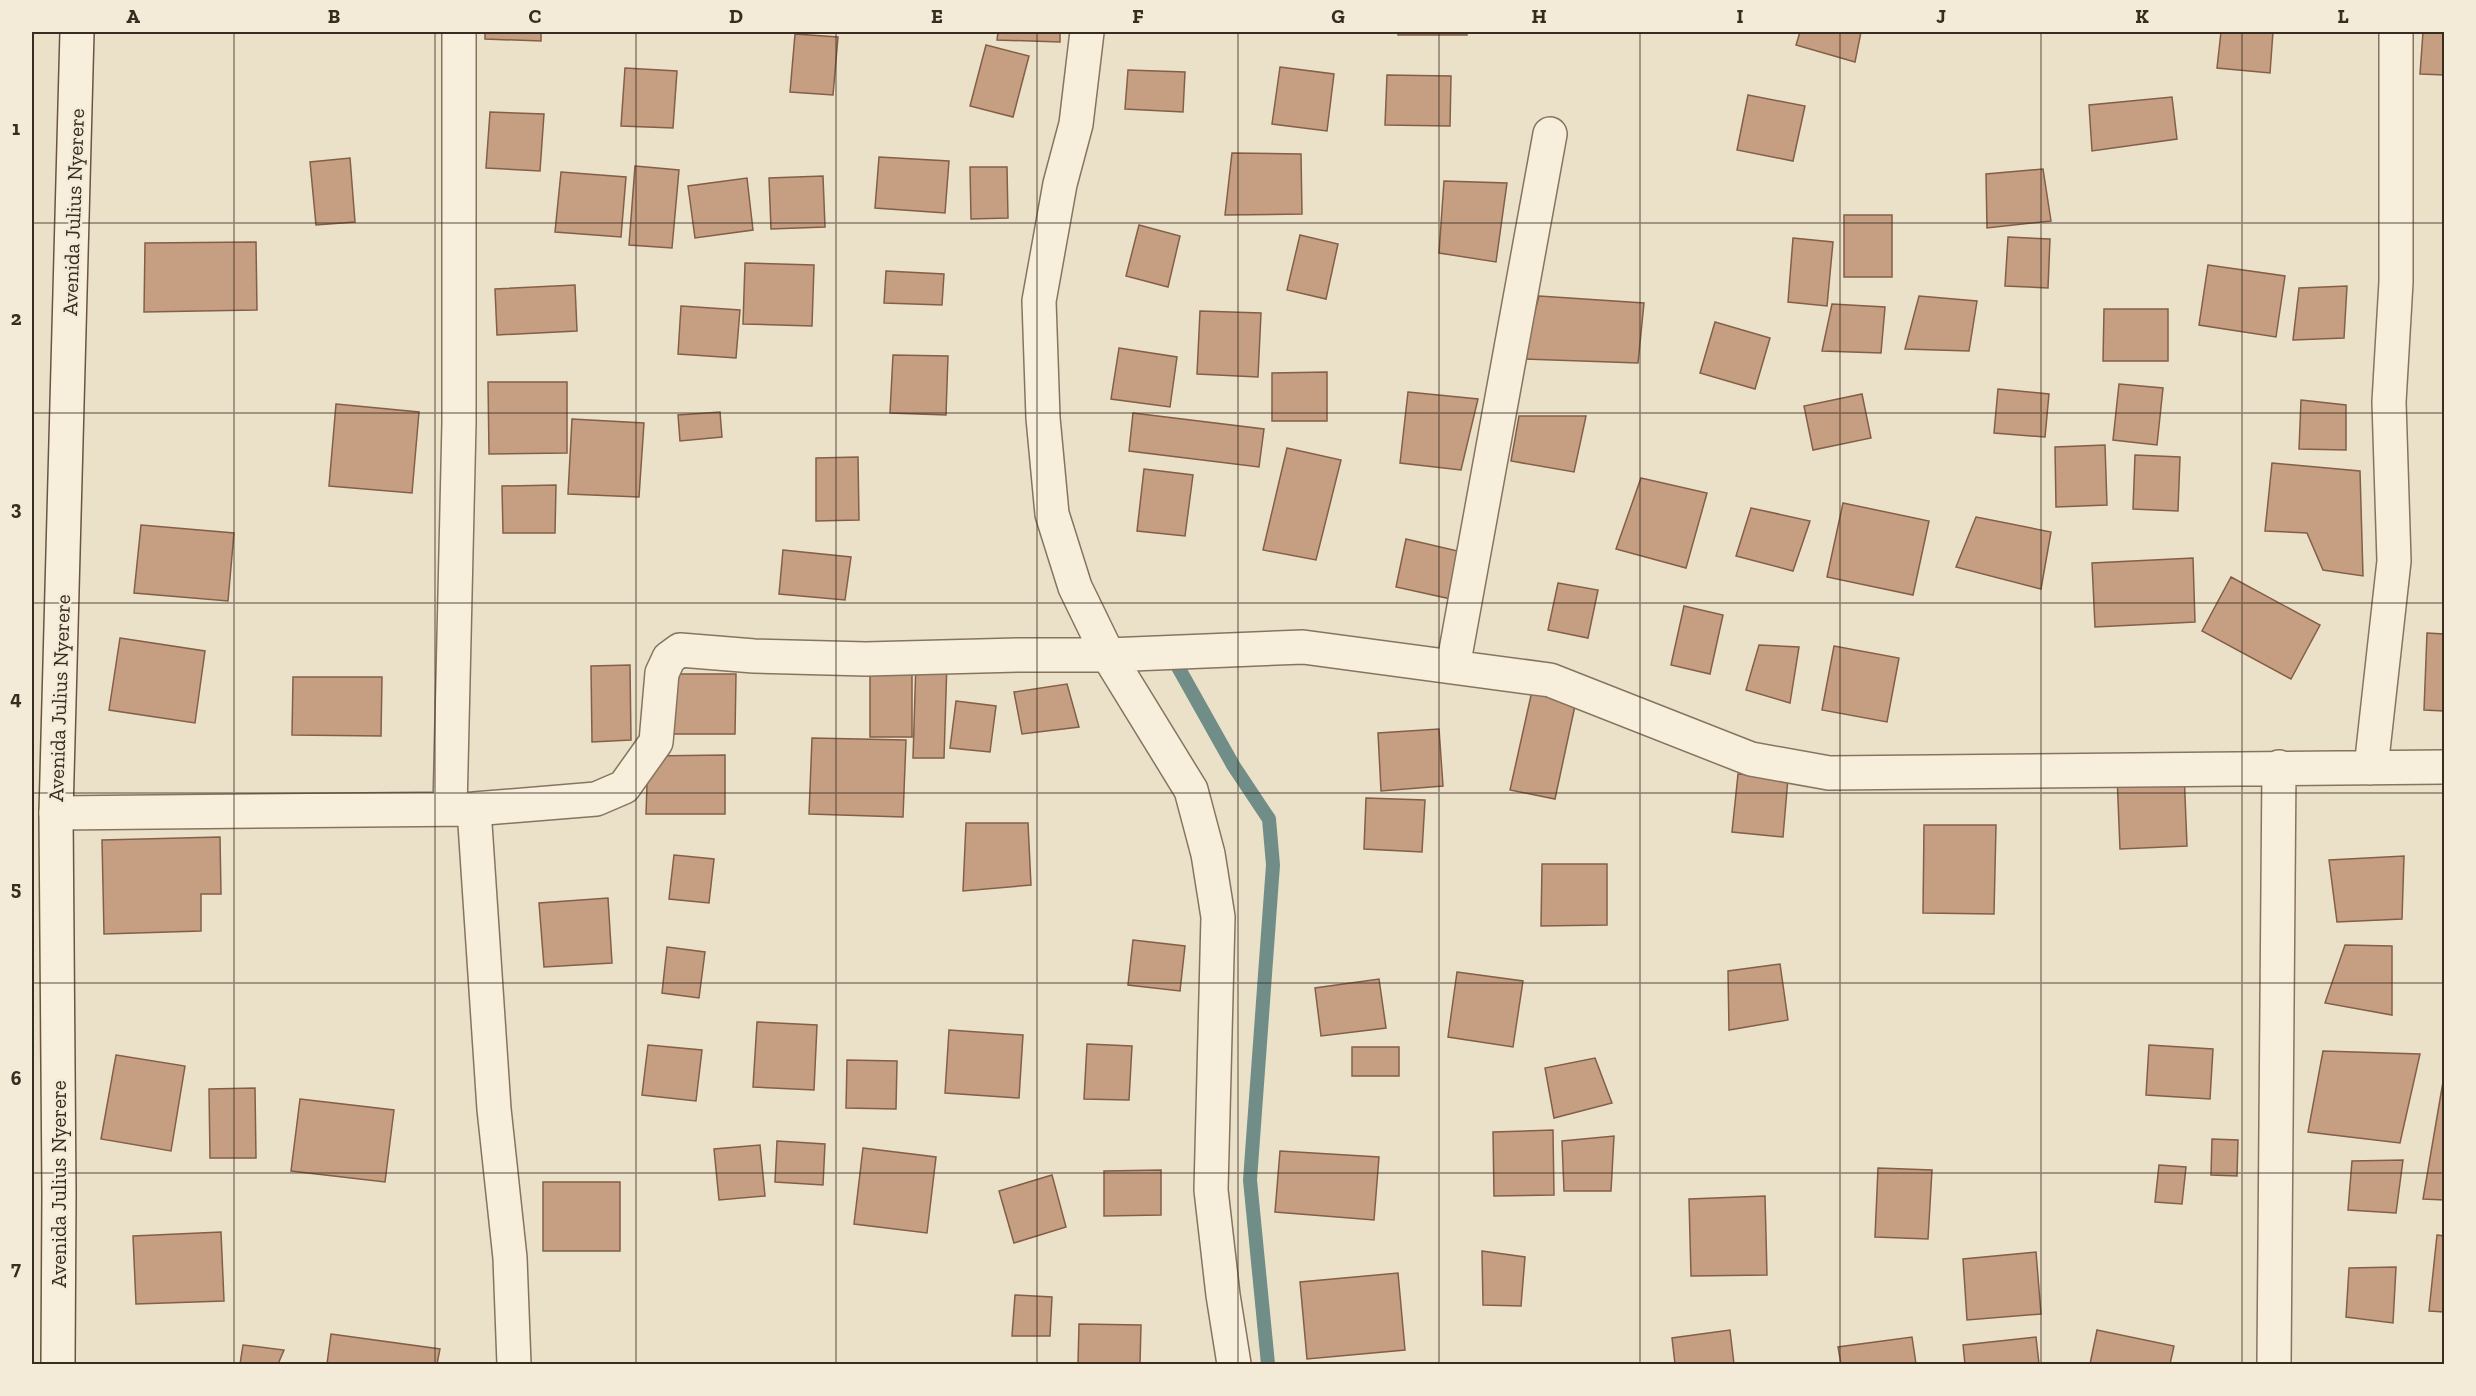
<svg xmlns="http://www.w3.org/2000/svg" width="2476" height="1396" font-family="'Zilla Slab',serif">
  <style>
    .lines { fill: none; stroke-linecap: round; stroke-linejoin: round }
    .stream { stroke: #708e87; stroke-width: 14 }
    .building { fill: #c69e82; stroke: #845f47; stroke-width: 1.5 }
    .street-casing { stroke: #87745f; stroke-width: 36 }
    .secondary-casing { stroke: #695542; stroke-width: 36 }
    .street { stroke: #f7eedc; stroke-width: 33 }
    .secondary { stroke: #f7eedc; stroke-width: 33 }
    .grid { fill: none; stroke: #382c21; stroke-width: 1.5; stroke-opacity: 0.55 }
    .labels { text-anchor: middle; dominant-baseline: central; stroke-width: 4.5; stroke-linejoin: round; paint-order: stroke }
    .street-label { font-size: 21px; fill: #382c21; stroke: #f3ebd8 }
    .neatline { fill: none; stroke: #382c21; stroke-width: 2 }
    .grid-label { font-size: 20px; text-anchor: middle; font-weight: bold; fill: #382c21 }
  </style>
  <rect width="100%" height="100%" fill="#ebe1c9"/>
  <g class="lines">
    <!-- stream -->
    <path class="stream" d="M1178,667L1233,765L1269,819L1273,865L1250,1180L1268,1364"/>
  </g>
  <!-- building -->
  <path class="building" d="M485,32H541V41L485,39Z
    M657,32H707V33Z
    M998,32H1060V42L997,40Z
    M1398,32H1467V35H1398Z
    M1800,32H1861L1855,62L1796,45Z
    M2221,32H2273L2270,73L2217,68Z
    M2423,32H2444V75L2420,74Z
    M795,34L838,37L833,95L790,92Z
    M986,45L1029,56L1013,117L970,106Z
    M1280,67L1334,74L1327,131L1272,124Z
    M625,68L677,71L673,128L621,126Z
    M1128,70L1185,72L1183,112L1125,109Z
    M1387,75L1451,76L1450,126L1385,125Z
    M1748,95L1805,106L1793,161L1737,150Z
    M2172,97L2177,139L2092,151L2089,105Z
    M490,112L544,114L540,171L486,168Z
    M1232,153L1301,154L1302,214L1225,215Z
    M879,157L949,161L945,213L875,208Z
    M350,158L355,222L316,225L310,162Z
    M635,166L679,170L672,248L629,245Z
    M970,167H1007L1008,218L971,219Z
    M2043,169L2051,221L1987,228L1986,174Z
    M561,172L626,177L621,237L555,232Z
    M823,176L825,227L771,229L769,178Z
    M747,178L753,230L695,238L688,186Z
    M1444,181L1507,183L1496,262L1439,253Z
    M1844,215H1892V277H1844Z
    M1139,225L1180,236L1168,287L1126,276Z
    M1300,235L1338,244L1326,299L1287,290Z
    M2008,237L2050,239L2048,288L2005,286Z
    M1793,238L1833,242L1827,306L1788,302Z
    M256,242L257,310L144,312L145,243Z
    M745,263L814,265L812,326L743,324Z
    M2208,265L2285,276L2276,337L2199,325Z
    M886,271L944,274L942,305L884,303Z
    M575,285L577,331L497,335L495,289Z
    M2347,286L2344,338L2293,340L2299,288Z
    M1539,296L1644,303L1638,363L1522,359Z
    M1919,296L1977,301L1969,351L1905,349Z
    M1832,304L1885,307L1881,353L1822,351Z
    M681,306L740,310L736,358L678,354Z
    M2104,309H2168V361H2103Z
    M1200,311L1261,313L1258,377L1197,374Z
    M1715,322L1770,338L1755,389L1700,373Z
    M1119,348L1177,357L1170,407L1111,399Z
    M893,355L948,356L946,415L890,413Z
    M1327,372V421H1272V373Z
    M488,382H567V453L489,454Z
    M2119,384L2163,388L2157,445L2113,440Z
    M1998,389L2049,394L2045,437L1994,433Z
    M1408,392L1478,399L1461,470L1400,463Z
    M1862,394L1871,438L1813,450L1804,406Z
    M2301,400L2346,405V450L2299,449Z
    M336,404L419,412L412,493L329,486Z
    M720,412L722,437L680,441L678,415Z
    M1133,413L1264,429L1259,467L1129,451Z
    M1519,416H1586L1574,472L1511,461Z
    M572,419L644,423L639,497L568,494Z
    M2105,445L2107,505L2056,507L2055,447Z
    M1287,448L1341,460L1316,560L1263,550Z
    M2135,455L2180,457L2178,511L2133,509Z
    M858,457L859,520L816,521V458Z
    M2272,463L2360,471L2363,576L2323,570L2307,533L2265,531Z
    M1144,469L1193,475L1185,536L1137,531Z
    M1641,478L1707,493L1686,568L1616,549Z
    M556,485L555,533H503L502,486Z
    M1843,503L1929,521L1913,595L1827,577Z
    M1751,508L1810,521L1793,571L1736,556Z
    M1976,517L2051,532L2041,589L1956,567Z
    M141,525L234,533L228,601L134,593Z
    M1406,539L1462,552L1451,599L1396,587Z
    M783,550L851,557L845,600L779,594Z
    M2193,558L2195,622L2095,627L2092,563Z
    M2231,577L2320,625L2291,679L2202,631Z
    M1558,583L1598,590L1588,638L1548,630Z
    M1684,606L1723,615L1710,674L1671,665Z
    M2427,633L2444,634V711L2424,710Z
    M120,638L205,651L195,723L109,710Z
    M1759,645L1799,647L1790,703L1746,690Z
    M1834,646L1899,658L1887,722L1822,710Z
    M916,661H947L944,758H913Z
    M630,665L631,740L592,742L591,666Z
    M912,667V737H870V668Z
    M672,674H736L735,734H671Z
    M293,677H382L381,736L292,735Z
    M1067,684L1079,727L1022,734L1014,692Z
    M1532,691L1576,701L1555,799L1510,790Z
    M956,701L996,706L990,752L950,748Z
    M1439,729L1443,786L1381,791L1378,733Z
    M812,738L906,740L903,817L809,814Z
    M725,755V814H646L648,756Z
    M2184,771L2187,846L2120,849L2117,775Z
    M1738,774L1788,778L1783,837L1732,832Z
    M1366,798L1425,800L1422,852L1364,849Z
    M966,823H1028L1031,885L963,891Z
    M1924,825H1996L1994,914L1923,913Z
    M220,837L221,894H201V931L104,934L102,840Z
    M674,855L714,859L709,903L669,899Z
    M2404,856L2402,919L2337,922L2329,860Z
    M1542,864H1607V925L1541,926Z
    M608,898L612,963L544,967L539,903Z
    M1133,940L1185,946L1180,991L1128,985Z
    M2345,945L2392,946V1015L2325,1003Z
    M667,947L705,952L699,998L662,993Z
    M1780,964L1788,1020L1729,1030L1728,971Z
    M1457,972L1523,981L1513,1047L1448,1037Z
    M1379,979L1386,1028L1321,1036L1315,988Z
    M757,1022L817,1025L814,1090L753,1087Z
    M949,1030L1023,1035L1019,1098L945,1093Z
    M1087,1044L1132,1046L1129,1100L1084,1099Z
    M648,1045L702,1050L696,1101L642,1095Z
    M2149,1045L2213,1049L2210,1099L2146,1095Z
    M1352,1047H1399V1076H1352Z
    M2323,1051L2420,1054L2400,1143L2308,1132Z
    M116,1055L185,1066L171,1151L101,1139Z
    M1595,1058L1612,1103L1554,1118L1545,1068Z
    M847,1060L897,1061L896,1109L846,1108Z
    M2444,1076V1200L2423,1199Z
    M255,1088L256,1158H210L209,1089Z
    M300,1099L394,1110L385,1182L291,1171Z
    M1553,1130L1554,1195L1494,1196L1493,1132Z
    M1614,1136L1611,1191H1564L1562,1141Z
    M2212,1139L2238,1140L2237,1176L2211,1175Z
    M777,1141L825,1144L823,1185L775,1182Z
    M760,1145L765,1196L719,1200L714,1149Z
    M863,1148L936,1157L927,1233L854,1224Z
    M1280,1151L1379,1157L1374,1220L1275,1212Z
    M2403,1160L2396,1213L2348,1210L2352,1161Z
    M2159,1165L2186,1167L2182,1204L2155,1202Z
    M1878,1168L1932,1170L1928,1239L1875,1237Z
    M1161,1170V1215L1104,1216V1171Z
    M1052,1175L1066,1227L1014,1243L999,1191Z
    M543,1182H620V1251H543Z
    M1765,1196L1767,1275L1691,1276L1689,1199Z
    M221,1232L224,1301L136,1304L133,1236Z
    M2437,1235L2444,1236V1312L2429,1311Z
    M1482,1251L1525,1257L1521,1306L1483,1305Z
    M2036,1252L2041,1314L1967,1320L1963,1259Z
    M2396,1267L2393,1323L2346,1317L2349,1268Z
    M1398,1273L1405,1350L1307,1359L1300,1282Z
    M1015,1295L1052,1297L1050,1336H1012Z
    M1079,1324L1141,1325L1140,1364H1078Z
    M1730,1330L1734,1364H1675L1672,1338Z
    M2097,1330L2174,1346L2170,1364H2090Z
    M331,1334L440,1349L437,1364H327Z
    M1912,1337L1916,1364H1841L1838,1347Z
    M2036,1337L2039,1364H1965L1963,1345Z
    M243,1345L284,1350L278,1364H240Z"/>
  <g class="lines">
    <!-- street casing -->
    <g class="street-casing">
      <path id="street" d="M1453,667L1550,134
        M2371,768L2394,561L2389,402L2396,282V32
        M450,809L459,423V32
        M474,809L596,799L624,787L656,742L662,673L669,658L680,650L754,656L866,659L1018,655H1108L1075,587L1052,514L1043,418L1039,301L1060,184L1076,124L1087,32
        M56,813L474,809L494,1109L510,1258L514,1364
        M1234,1364L1223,1295L1211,1190L1218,917L1208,854L1191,790L1108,655L1303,647L1550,680L1751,759L1829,773L2444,767
        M2274,1364L2279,767"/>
    </g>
    <!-- secondary casing -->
    <g class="secondary-casing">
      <path id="secondary" d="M58,1364L59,1193L56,813L77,32"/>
    </g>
    <!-- street -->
    <use href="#street" class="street"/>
    <!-- secondary -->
    <use href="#secondary" class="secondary"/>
  </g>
  <!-- grid -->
  <path class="grid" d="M234,32V1364M435,32V1364M636,32V1364M836,32V1364M1037,32V1364M1238,32V1364M1439,32V1364M1640,32V1364M1840,32V1364M2041,32V1364M2242,32V1364M32,223H2444M32,413H2444M32,603H2444M32,793H2444M32,983H2444M32,1173H2444"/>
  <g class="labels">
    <!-- street labels -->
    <g class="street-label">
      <text transform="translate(73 212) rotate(-88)">Avenida Julius Nyerere</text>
      <text transform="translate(59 698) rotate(-88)">Avenida Julius Nyerere</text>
      <text transform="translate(58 1184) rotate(-90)">Avenida Julius Nyerere</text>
    </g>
  </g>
  <!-- border -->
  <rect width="2476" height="1396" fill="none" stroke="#f3ebd8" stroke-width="66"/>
  <rect x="33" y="33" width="2410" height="1330" class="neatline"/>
  <g class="grid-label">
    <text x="133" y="23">A</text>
    <text x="334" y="23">B</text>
    <text x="535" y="23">C</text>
    <text x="736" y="23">D</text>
    <text x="937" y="23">E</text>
    <text x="1138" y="23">F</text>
    <text x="1338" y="23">G</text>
    <text x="1539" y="23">H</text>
    <text x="1740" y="23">I</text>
    <text x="1941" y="23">J</text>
    <text x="2142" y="23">K</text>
    <text x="2343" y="23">L</text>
    <text x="16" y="135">1</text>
    <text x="16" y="325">2</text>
    <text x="16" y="515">3</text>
    <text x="16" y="705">4</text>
    <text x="16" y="895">5</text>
    <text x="16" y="1085">6</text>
    <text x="16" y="1275">7</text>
  </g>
</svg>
